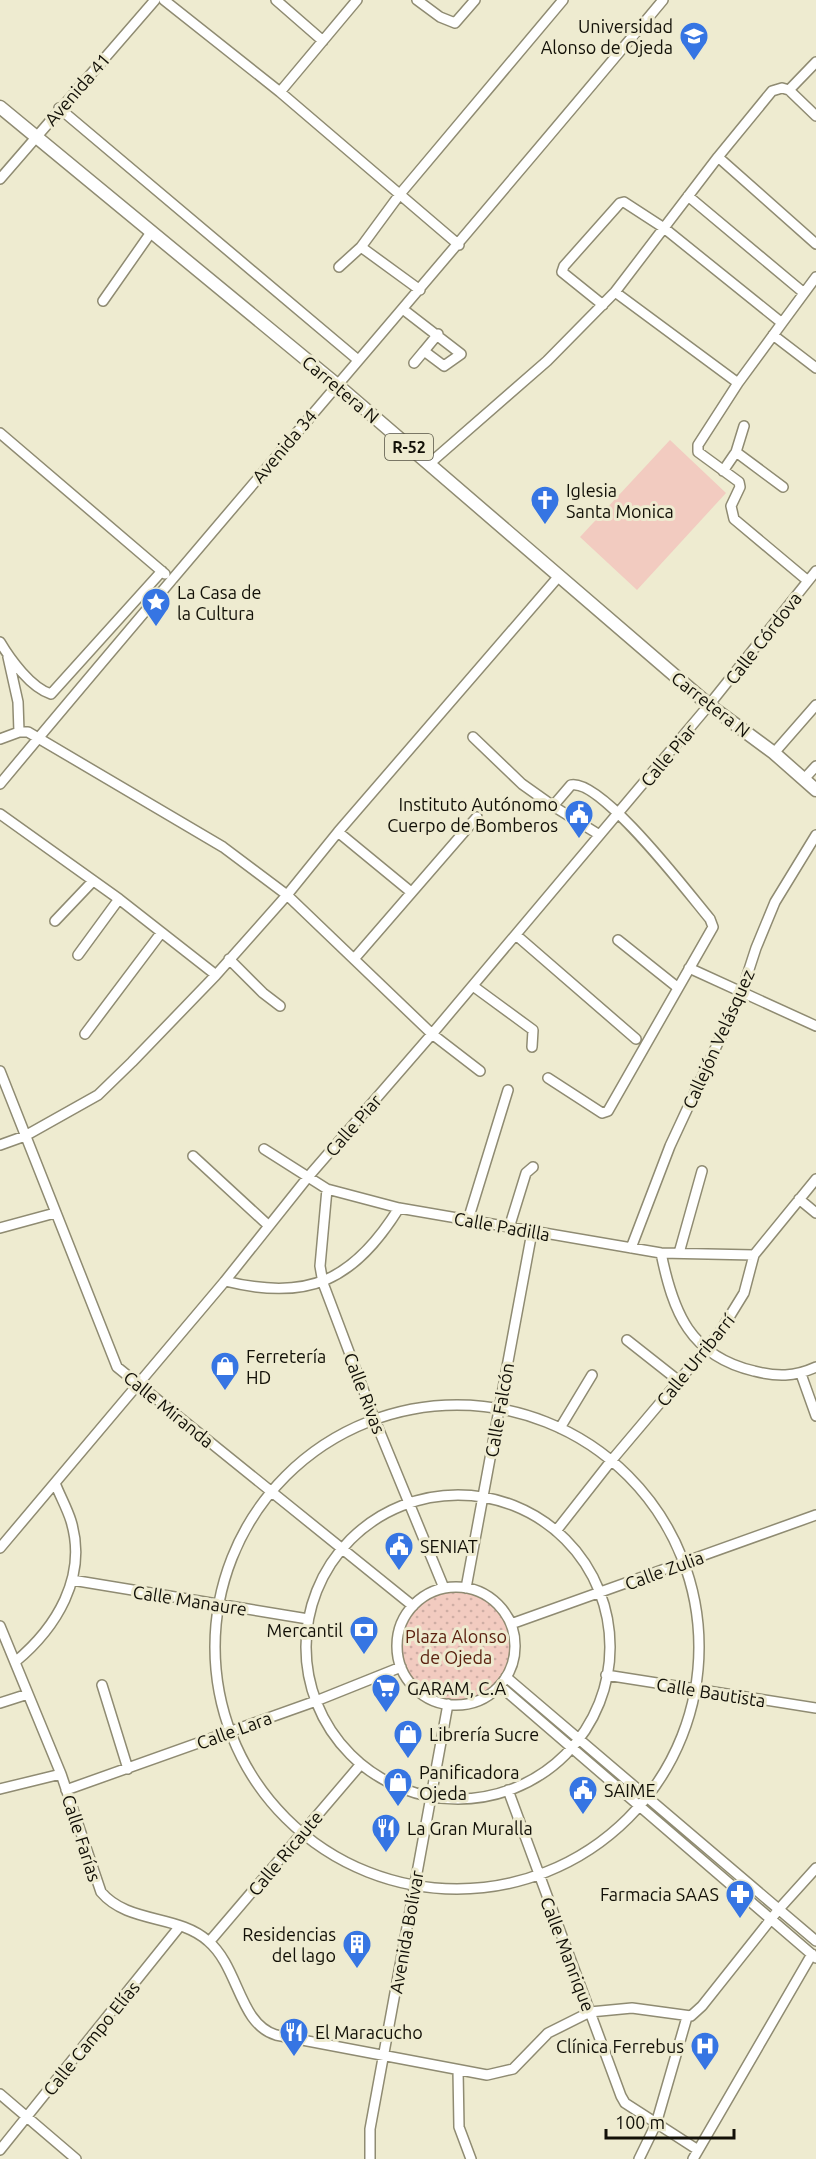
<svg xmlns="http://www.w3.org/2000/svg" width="816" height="2159" font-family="Ubuntu,sans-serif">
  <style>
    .green { fill: #f2cbc0 }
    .park { fill: url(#park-dots) }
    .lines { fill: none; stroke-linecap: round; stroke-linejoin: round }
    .minor-casing { stroke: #8f8b72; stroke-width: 12 }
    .major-casing { stroke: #8f8b72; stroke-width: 15 }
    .minor { stroke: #fff; stroke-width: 9 }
    .major { stroke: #fff; stroke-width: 12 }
    .labels { text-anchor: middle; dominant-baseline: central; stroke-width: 6; stroke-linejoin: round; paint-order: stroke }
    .shield { fill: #eeebd0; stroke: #545243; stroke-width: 1.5 }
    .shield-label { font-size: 16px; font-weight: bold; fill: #121007 }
    .poi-label { font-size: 18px; fill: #121007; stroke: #eeebd0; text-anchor: start }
    .street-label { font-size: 18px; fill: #121007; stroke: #eeebd0 }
    .park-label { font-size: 18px; fill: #5b2110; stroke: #eeebd0 }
  </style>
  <defs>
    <pattern id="park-dots" width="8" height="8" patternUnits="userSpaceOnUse" patternTransform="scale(1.5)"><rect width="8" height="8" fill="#f2cbc0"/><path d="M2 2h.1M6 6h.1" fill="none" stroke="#ceada4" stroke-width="1.8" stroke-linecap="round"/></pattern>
  </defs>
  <rect width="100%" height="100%" fill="#eeebd0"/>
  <!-- green -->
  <path class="green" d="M670,440L726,493L637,590L580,537Z"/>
  <!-- park -->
  <path class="park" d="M397 1646a59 59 0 1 1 118 0a59 59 0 1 1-118 0Z"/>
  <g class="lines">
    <!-- minor casing -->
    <g class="minor-casing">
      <path id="minor" d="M164,0L280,92L459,245
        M276,0L323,41
        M417,0L440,17L455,23L475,0
        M816,62L789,90L782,88L772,91L718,157L816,244
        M789,90L816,116
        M280,92L357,0
        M59,108L358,360
        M0,179L155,0
        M688,196L804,293
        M339,267L361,247
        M420,290L361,247L400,194L563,0
        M615,292L738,383
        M103,301L152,231
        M603,305L562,272L564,266L620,203L624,202L664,228L782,323L816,277
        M404,310L461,354L444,366L424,351L414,363
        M782,323L738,383L698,445V452L739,482L740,487L731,506L734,519L808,581
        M773,335L816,368
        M424,351L438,334
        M0,433L165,574
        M736,452L783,487
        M429,464L547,361L615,292L718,157
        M723,471L736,452L744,426
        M0,642C10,659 31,688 51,694L162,571
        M8,657L18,702L19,732
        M473,737L522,784L553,806
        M0,739L19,732H28L223,847L287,895L432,1034L480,1071
        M774,753L816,705
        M804,779L816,766
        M0,784C219,521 444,263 663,0
        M0,814L119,899L216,975
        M338,832L411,892
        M55,921L93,881
        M516,935L636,1039
        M618,940L677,987
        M78,955L119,899
        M229,959L263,993L280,1006
        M354,959L477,817
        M689,968L816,1026
        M473,986L533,1030L532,1047
        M85,1034L161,933
        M0,1071L117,1367L413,1606
        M548,1078L602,1113L608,1111L713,927L710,919C689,894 601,778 571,785L553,806L598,834
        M0,1145L25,1136L98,1095L132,1062L216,975L287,895L338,832L559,576
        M264,1149L327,1189L399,1208L661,1253L754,1255
        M193,1156L269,1226
        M327,1189L320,1266L323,1283L374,1418L444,1588
        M799,1199L816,1213
        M468,1220L508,1090
        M0,1228L55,1213
        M509,1228L526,1173L533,1167
        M631,1248L670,1146L742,991L756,948L775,902L816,835
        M661,1253C673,1312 690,1356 754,1371C777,1377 794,1377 816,1367
        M679,1253L702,1171
        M225,1281C309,1302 354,1280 399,1208
        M627,1340L679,1381
        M801,1374L816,1416
        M215 1647a242 242 0 1 1 484 0a242 242 0 1 1-484 0Z
        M560,1428L592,1375
        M306 1647a152 152 0 1 1 304 0a152 152 0 1 1-304 0Z
        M556,1531L611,1461L720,1332L744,1293L754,1255L816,1179
        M0,1548L225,1281L308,1177L432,1034L709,705L816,571
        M72,1580L308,1619
        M397 1646a59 59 0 1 1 118 0a59 59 0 1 1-118 0Z
        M466,1588L532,1232
        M511,1624L816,1515
        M0,1626L61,1774L101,1892C128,1924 178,1914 208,1941C239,1967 239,2024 276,2035L487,2075L513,2069L548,2033L590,2012L632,2008L691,2016L702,2006L779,1909L816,1868
        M15,1662C56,1628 88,1577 71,1521C67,1508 60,1496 55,1483
        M606,1675L816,1708
        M506,1677L816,1941
        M102,1685L128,1769
        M500,1686L816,1958
        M0,1703L28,1694
        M0,1789L61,1774
        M66,1790L316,1701L401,1667
        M508,1790L621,2096L625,2103L698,2150
        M210,1941L361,1764
        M458,2070L459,2127L471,2159
        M0,2094L76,2159
        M0,2150L180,1926
        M370,2159V2129L448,1704
        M639,2159L656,2124L687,2017
        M693,2159L812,1954"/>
    </g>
    <!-- major casing -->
    <g class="major-casing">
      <path id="major" d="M0,107L336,384L709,705L774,753L816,790"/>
    </g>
    <!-- minor -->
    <use href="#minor" class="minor"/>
    <!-- major -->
    <use href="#major" class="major"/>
  </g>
  <!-- icons -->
  <defs>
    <g id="university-pin" transform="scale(1.5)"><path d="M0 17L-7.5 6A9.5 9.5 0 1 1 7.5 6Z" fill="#3675e3" stroke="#eeebd0"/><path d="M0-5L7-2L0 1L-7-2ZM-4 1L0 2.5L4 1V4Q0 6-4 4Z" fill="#fff"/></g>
    <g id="church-pin" transform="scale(1.5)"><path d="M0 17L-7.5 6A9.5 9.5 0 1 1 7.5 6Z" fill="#3675e3" stroke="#eeebd0"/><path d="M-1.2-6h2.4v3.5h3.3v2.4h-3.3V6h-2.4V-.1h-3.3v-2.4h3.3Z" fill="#fff"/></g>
    <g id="sight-pin" transform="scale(1.5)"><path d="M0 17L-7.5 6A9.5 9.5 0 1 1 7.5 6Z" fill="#3675e3" stroke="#eeebd0"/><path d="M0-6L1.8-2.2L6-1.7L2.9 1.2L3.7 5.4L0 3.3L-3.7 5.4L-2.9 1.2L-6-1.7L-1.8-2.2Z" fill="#fff"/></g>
    <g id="civic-pin" transform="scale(1.5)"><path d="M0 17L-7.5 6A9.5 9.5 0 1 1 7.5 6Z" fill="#3675e3" stroke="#eeebd0"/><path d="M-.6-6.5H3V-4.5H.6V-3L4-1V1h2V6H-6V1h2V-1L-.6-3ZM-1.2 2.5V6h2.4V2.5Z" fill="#fff"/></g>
    <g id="shop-pin" transform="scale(1.5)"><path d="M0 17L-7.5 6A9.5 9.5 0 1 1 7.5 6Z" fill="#3675e3" stroke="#eeebd0"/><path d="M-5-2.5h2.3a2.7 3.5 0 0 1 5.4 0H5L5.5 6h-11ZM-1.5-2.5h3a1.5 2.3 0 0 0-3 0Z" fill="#fff"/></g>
    <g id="bank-pin" transform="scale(1.5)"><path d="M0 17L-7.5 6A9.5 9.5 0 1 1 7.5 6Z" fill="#3675e3" stroke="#eeebd0"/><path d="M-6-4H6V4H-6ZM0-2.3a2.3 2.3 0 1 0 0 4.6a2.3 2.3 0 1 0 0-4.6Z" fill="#fff"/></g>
    <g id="supermarket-pin" transform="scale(1.5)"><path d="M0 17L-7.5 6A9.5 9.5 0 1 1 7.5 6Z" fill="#3675e3" stroke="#eeebd0"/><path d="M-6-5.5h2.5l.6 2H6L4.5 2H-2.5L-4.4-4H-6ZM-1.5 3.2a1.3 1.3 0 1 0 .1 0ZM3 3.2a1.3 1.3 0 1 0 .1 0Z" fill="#fff"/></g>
    <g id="restaurant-pin" transform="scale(1.5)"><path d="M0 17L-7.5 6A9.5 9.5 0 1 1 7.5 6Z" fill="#3675e3" stroke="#eeebd0"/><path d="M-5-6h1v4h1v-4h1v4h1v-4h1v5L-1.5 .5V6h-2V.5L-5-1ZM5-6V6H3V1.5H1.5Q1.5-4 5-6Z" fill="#fff"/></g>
    <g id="pharmacy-pin" transform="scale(1.5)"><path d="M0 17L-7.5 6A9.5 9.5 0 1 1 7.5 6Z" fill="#3675e3" stroke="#eeebd0"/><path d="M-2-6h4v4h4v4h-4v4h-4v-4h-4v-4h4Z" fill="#fff"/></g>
    <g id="building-pin" transform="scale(1.5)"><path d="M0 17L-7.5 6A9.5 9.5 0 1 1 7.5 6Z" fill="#3675e3" stroke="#eeebd0"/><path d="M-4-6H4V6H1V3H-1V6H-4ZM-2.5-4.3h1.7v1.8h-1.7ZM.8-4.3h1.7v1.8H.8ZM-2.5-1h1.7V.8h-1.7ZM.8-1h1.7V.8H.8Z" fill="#fff"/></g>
    <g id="hospital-pin" transform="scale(1.5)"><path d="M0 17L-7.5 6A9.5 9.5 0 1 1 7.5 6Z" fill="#3675e3" stroke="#eeebd0"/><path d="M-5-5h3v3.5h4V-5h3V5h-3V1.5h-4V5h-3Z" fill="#fff"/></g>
  </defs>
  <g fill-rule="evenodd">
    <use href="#university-pin" x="694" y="36"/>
    <use href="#church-pin" x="545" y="500"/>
    <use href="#sight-pin" x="156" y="602"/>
    <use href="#civic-pin" x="579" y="814"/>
    <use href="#shop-pin" x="225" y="1366"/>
    <use href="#civic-pin" x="399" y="1546"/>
    <use href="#bank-pin" x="364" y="1630"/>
    <use href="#supermarket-pin" x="386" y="1688"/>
    <use href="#shop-pin" x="408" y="1734"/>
    <use href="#shop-pin" x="398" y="1782"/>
    <use href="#civic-pin" x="583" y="1790"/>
    <use href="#restaurant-pin" x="386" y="1828"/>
    <use href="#pharmacy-pin" x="740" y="1894"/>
    <use href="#building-pin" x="357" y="1944"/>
    <use href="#restaurant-pin" x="294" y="2032"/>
    <use href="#hospital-pin" x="705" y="2046"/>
  </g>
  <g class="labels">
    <!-- shield labels -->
    <rect class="shield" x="385" y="434" width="48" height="26" rx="4.5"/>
    <g class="shield-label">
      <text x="409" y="447">R-52</text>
    </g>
    <!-- poi labels -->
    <g class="poi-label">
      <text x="673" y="26" text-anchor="end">Universidad<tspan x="673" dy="21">Alonso de Ojeda</tspan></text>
      <text x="566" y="490">Iglesia<tspan x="566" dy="21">Santa Monica</tspan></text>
      <text x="177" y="592">La Casa de<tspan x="177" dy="21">la Cultura</tspan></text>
      <text x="558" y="804" text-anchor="end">Instituto Autónomo<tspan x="558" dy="21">Cuerpo de Bomberos</tspan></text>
      <text x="246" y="1356">Ferretería<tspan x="246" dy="21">HD</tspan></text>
      <text x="420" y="1546">SENIAT</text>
      <text x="343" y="1630" text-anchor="end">Mercantil</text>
      <text x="407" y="1688">GARAM, C.A</text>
      <text x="429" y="1734">Librería Sucre</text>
      <text x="419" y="1772">Panificadora<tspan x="419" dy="21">Ojeda</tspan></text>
      <text x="604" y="1790">SAIME</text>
      <text x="407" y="1828">La Gran Muralla</text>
      <text x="719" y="1894" text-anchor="end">Farmacia SAAS</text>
      <text x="336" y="1934" text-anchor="end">Residencias<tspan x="336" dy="21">del lago</tspan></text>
      <text x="315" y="2032">El Maracucho</text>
      <text x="684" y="2046" text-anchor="end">Clínica Ferrebus</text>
    </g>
    <!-- street labels -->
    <g class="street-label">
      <text transform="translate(77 89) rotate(-49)">Avenida 41</text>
      <text transform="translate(341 389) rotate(40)">Carretera N</text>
      <text transform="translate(284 446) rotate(-50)">Avenida 34</text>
      <text transform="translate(763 638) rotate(-52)">Calle Córdova</text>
      <text transform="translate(711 704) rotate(38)">Carretera N</text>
      <text transform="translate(668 755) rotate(-50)">Calle Piar</text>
      <text transform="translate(718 1039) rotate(-66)">Callejón Velásquez</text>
      <text transform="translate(353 1125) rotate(-49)">Calle Piar</text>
      <text transform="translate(502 1226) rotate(10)">Calle Padilla</text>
      <text transform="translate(695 1360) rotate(-51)">Calle Urribarrí</text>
      <text transform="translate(365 1393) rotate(69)">Calle Rivas</text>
      <text transform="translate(169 1409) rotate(39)">Calle Miranda</text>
      <text transform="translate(499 1410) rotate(-80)">Calle Falcón</text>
      <text transform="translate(664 1570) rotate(-20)">Calle Zulia</text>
      <text transform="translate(190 1600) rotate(9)">Calle Manaure</text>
      <text transform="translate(711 1692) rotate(9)">Calle Bautista</text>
      <text transform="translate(234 1730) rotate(-20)">Calle Lara</text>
      <text transform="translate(82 1838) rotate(72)">Calle Farías</text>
      <text transform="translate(285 1853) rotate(-50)">Calle Ricaute</text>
      <text transform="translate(406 1932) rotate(-80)">Avenida Bolívar</text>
      <text transform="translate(568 1954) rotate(69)">Calle Manrique</text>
      <text transform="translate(91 2038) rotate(-51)">Calle Campo Elías</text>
    </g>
    <!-- park labels -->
    <g class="park-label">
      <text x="456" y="1636">Plaza Alonso<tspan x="456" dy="21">de Ojeda</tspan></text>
    </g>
  </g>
  <!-- scale -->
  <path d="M606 2129v9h128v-9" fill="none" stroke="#121007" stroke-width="3"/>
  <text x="615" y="2129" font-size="18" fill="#121007" stroke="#eeebd0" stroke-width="4.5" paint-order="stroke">100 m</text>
</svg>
